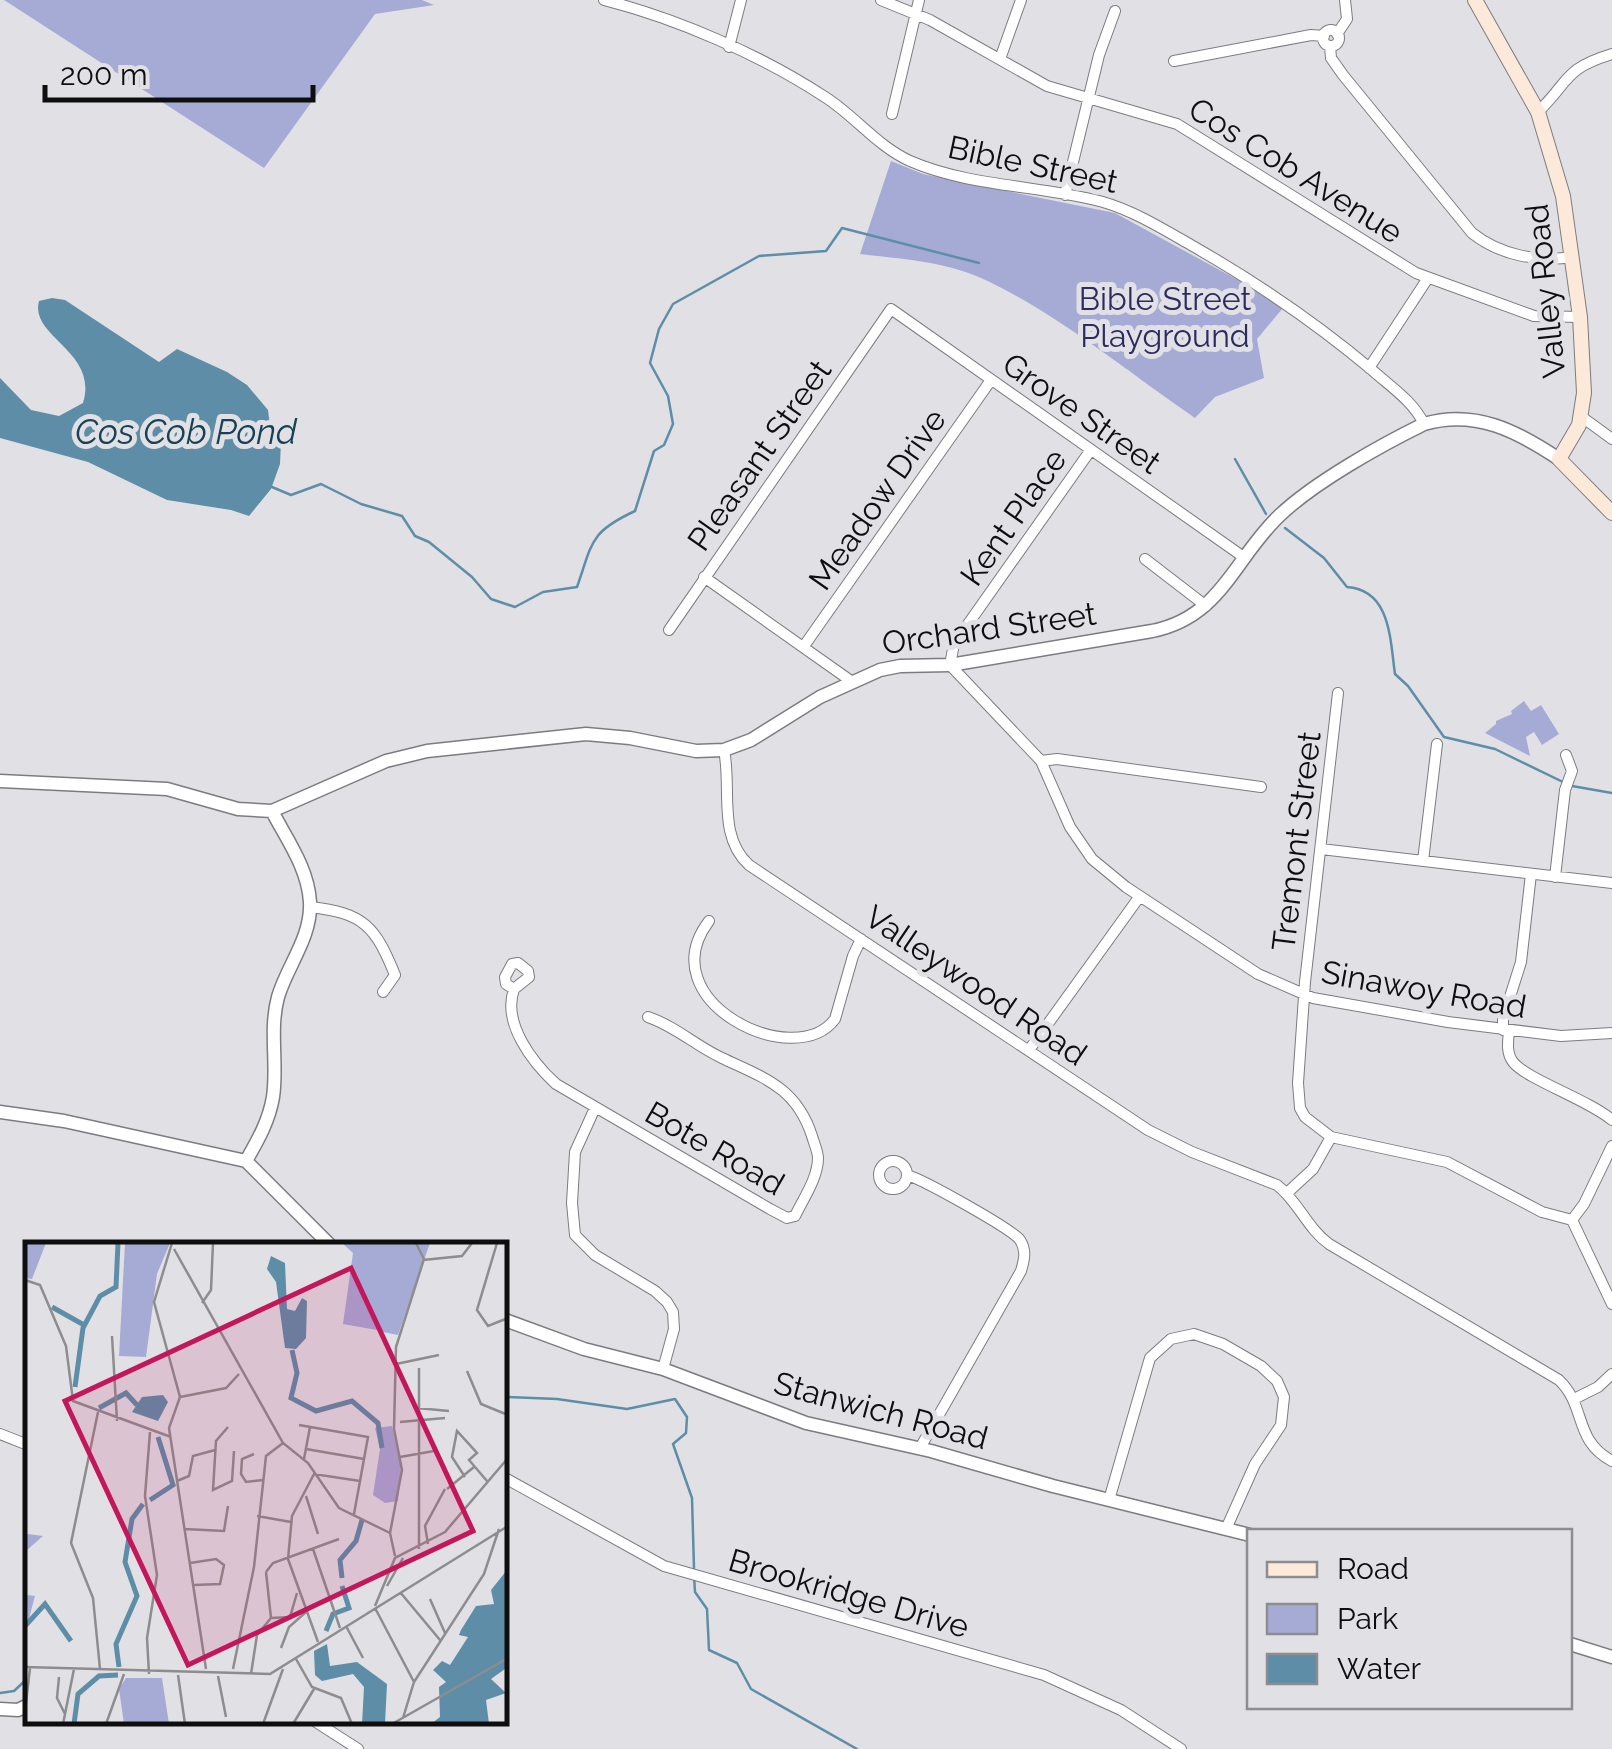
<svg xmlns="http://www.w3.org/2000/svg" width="1612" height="1749" font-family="Raleway,sans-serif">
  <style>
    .green { fill: #a6abd6 }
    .water { fill: #5e8ea7 }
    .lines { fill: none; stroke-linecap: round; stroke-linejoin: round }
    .stream { stroke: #5e8ea7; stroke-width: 2.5 }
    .minor-casing { stroke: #7c7c80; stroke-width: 12 }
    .tertiary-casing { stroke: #7c7c80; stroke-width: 15 }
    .secondary-casing { stroke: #7c7c80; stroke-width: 16 }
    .minor { stroke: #fff; stroke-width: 10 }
    .tertiary { stroke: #fff; stroke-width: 12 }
    .secondary { stroke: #fce9da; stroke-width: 14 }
    .labels { text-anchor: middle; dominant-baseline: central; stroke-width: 10; stroke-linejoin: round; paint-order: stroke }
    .street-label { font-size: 32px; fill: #0e0e0f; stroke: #e1e1e5 }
    .park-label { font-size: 32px; fill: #2b2b62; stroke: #e1e1e5 }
    .water-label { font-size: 35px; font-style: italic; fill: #174155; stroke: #e1e1e5 }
    .inset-river { fill: none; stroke: #5e8ea7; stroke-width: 5 }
    .inset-road { fill: none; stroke: #8d8d8f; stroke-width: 2.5 }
    .view { fill: #c2185b; fill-opacity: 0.15; stroke: #c2185b; stroke-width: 5 }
    .inset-edge { fill: none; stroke: #0e0e0f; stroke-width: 5 }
  </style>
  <rect width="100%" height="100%" fill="#e1e1e5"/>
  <!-- green -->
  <path class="green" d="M4,0H422L434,5L375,14L264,168Z
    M891,161L923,174L1115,213L1238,280L1283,308L1257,339L1264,378L1215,397L1195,418C1128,372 1054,311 981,278C943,261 900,259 860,254Z
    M1524,701L1531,711L1541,705L1559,734L1542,745L1534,732L1526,737L1530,756L1485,733L1496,724V721L1512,714L1511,711Z"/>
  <!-- water -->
  <path class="water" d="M52,298L65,300L159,362L177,349L227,372L247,385L268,410L270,426L281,442L280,464L271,489L249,516L231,510L167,500L88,462L0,438V378L31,410L59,416L83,403C99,351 29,337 39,301Z"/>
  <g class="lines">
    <!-- stream -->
    <path class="stream" d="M1235,459L1266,514
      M272,487L291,495L321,484L361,504L402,516L415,536L429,542L472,577L491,599L515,607L543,592L577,587C593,541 590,532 635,511L654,451L664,445L673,424L668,396L650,363L659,329L673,304L759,256L826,251L842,228L979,263
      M1285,528L1324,558L1347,587C1391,590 1390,640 1395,674L1408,686L1444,737L1495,749L1565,783
      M1572,786L1612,793
      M505,1397L557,1399L627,1409L675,1399L687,1417L686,1433L673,1444L692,1498L694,1568
      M694,1576L695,1592L707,1609L709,1650L737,1663L751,1689L857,1749
      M0,1693L14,1691L28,1678"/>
    <!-- minor casing -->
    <g class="minor-casing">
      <path id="minor" d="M604,0C678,19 761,55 825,97C855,116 877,146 910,161C970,187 1040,185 1103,202C1134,211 1163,229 1191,245C1256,282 1315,322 1372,370C1391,387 1413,401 1424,424
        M881,0L930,20L1047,86L1177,124L1416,273L1534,316L1580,317
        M1323 38a8 8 0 1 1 16 0a8 8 0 1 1-16 0Z
        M1337,34L1347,19L1345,0
        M1330,46L1331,58L1343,75L1472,233C1501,256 1538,262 1573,257
        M729,47L741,0
        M1000,59L1021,0
        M1174,61L1311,35L1324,36
        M1538,112C1570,81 1563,69 1612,54
        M892,114L919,0
        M1065,195L1099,55L1115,11
        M1369,368L1428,278
        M1582,417L1612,439
        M1090,451L954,644L950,665L1041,761L1070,827L1092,859L1126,887L1258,974L1313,998L1448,1022L1561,1036L1612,1033
        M1145,559L1206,606
        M704,577L851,681
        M669,630L891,309L1245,558
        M804,646L991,380
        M1338,693L1305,982L1298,1083L1300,1108L1305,1117L1331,1137L1447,1162L1542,1212L1572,1220
        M724,750C732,788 717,836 749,865L1148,1130L1192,1152L1277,1185C1298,1201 1307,1228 1329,1244L1559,1380C1587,1407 1573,1440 1612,1461
        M1041,761L1057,759L1261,787
        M1321,849L1612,883
        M1423,861L1437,744
        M1555,877L1565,790L1572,771L1566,755
        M310,907C364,913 375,926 395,975L383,992
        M709,921C648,1001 795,1073 835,1019L853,956L861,939
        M514,989L529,977L528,971L518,963L512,964L505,977L506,984L514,989C502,1023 532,1062 556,1084L770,1209L787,1218L795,1216C803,1199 818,1178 818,1158C818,1152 814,1143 812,1136C796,1087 764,1078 722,1058C696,1046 675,1026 648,1017
        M1503,1030V1019L1521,962L1531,874
        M1509,1031C1508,1041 1506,1053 1513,1062C1526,1079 1589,1100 1612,1120
        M1029,1050L1140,896
        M595,1108L575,1152L572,1203L575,1235L595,1255L655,1291L667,1302L673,1312L674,1329L663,1369
        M1612,1146L1584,1204L1572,1220L1612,1304
        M879 1175a14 14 0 1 1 28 0a14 14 0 1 1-28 0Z
        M907,1175C924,1180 1012,1229 1020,1240C1027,1251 1024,1260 1021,1271L920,1448
        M1287,1193L1313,1169L1331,1137
        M1574,1399L1598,1387L1612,1374
        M0,1434L28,1445
        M505,1478L664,1566L1044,1675L1121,1710L1181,1749
        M1109,1500L1150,1358L1171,1339L1194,1334L1223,1344L1261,1366L1277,1381L1284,1397L1281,1425L1255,1464L1226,1529
        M316,1722L358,1749"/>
    </g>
    <!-- tertiary casing -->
    <g class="tertiary-casing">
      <path id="tertiary" d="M0,781L167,789L238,809L272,811L386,761L427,751L586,734L630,738L696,751L724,750L751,740L820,697L880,670L900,666L950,665L1152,631C1222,617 1234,558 1280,515C1315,482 1381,445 1424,424C1475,409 1517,431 1559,459
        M0,1112L64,1121L246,1161L329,1244
        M246,1161C258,1140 269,1121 273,1097C278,1064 269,1030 278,997C287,966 312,937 310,902C308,868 287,840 272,811
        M505,1320L584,1349L663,1369L806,1423L931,1451L1053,1486L1250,1535
        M1570,1644L1612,1657
        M0,1709L18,1710L28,1705"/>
    </g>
    <!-- secondary casing -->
    <g class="secondary-casing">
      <path id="secondary" d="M1475,0L1538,112L1563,196L1580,317L1584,393L1579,425L1559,459L1612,513"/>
    </g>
    <!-- minor -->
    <use href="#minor" class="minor"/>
    <!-- tertiary -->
    <use href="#tertiary" class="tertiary"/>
    <!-- secondary -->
    <use href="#secondary" class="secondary"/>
  </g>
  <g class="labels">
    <!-- street labels -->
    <g class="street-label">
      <text transform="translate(1033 164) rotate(12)">Bible Street</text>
      <text transform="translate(1296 170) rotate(32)">Cos Cob Avenue</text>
      <text transform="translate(1545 291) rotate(-96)">Valley Road</text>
      <text transform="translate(1082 413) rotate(35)">Grove Street</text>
      <text transform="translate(759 455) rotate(-55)">Pleasant Street</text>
      <text transform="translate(877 499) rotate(-55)">Meadow Drive</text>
      <text transform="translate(1013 517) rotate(-55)">Kent Place</text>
      <text transform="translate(989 628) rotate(-8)">Orchard Street</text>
      <text transform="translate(1296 841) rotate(-83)">Tremont Street</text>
      <text transform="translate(976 985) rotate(34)">Valleywood Road</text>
      <text transform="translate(1424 989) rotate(10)">Sinawoy Road</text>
      <text transform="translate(715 1148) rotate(30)">Bote Road</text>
      <text transform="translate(881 1410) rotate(15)">Stanwich Road</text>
      <text transform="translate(849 1593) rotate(16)">Brookridge Drive</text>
    </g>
    <!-- park labels -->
    <g class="park-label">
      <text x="1165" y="298">Bible Street<tspan x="1165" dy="37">Playground</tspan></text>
    </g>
    <!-- water labels -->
    <g class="water-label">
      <text x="186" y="431">Cos Cob Pond</text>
    </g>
  </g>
  <!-- overview -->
  <g transform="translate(25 1242)">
    <rect width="482" height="482" fill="#e1e1e5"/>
    <path d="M0,1H21L7,37L0,36ZM100,1H145L132,32L121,115L94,114ZM317,1H405L373,93L358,90V97L352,88L318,82L328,11ZM367,184L376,224L373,259L360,261L348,253L355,207L350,186ZM3,292L18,294L1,309L2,353L10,354L3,380L0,296ZM101,436H137L144,482H99L94,447Z" fill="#a6abd6"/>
    <path d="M246,14L260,21L262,67L270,69L277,56L282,59L281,96L271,107L260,106L251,40L242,27ZM138,153L143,160L133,179L107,170L117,155ZM482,328L480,427L466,437L481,451L461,458L464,482H406L415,475L414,445L421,440L408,428L417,419L425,423L443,395L434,393L436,388L451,364L469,362L466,348ZM302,402L305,424L332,420L362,442L360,482H337L339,445L328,432L297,439L290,433L289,409Z" fill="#5e8ea7"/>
    <path class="inset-river" d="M27,65L59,83M267,108L272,131L266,156L291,169L327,159L353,181L357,206M50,145L58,86L75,54L91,45L93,1M74,166L101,151L112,163M125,258L148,243L133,195M317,336L315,318L331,299L337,278M0,384L20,362L46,399M301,389L308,372L324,366L317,344M94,425L91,402L112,354L100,320L107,277L118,262M49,482L53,452L74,434L93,433"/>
    <path class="inset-road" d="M147,1L129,60L155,155L144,186L181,427M472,1L452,68L463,84L483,76M149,7L258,201L283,221L314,266L365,291L370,314M398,18L437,14L447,1M0,38L15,43L41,104L48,159L146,195M177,61L186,48L188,1M87,94L92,179M371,122L414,113M442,129L456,162L483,173M155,155L201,146L214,132M392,166L424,169M73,170L46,301L68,356L75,427M375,180L420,176M274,183L343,195L329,272M203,185L191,199L188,248L207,239L209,209M281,207L339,217M229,212L217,217L216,232L221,240L238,238M375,215L409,209M279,217L285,185M440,235L427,215L432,189L452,211L444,218L462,239M152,239L164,234L168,214L190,208M422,247L449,225M281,254L293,292M232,274L266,280M159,287L199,289L203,264M365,291L377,228L369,187L371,105L399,17L391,1M403,302L400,284L420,247M288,307L315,386M394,307V126M165,321L191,317L199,323L195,342L169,343M241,330L248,321L314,297M241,330L246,376M362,344L378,316M375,350L415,398M405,357L420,391M350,364L370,316L420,290L483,216M350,366L389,440M321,384L338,416M293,400L263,317L267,274L289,232L335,239M256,406L264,385L281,370M271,417L287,445L316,456L327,482M0,425L245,432L483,284M208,427L229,325L241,214L258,201M124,432L122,396L132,333L120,254L125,190M226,432L232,393L246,376L265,375L272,351M153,433L160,482M193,434L201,475M34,435L32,456L40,472M0,470L5,426M378,476L389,440L459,332L474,287M38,482L49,427M81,482L99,432M238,482L258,427M268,482L289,447M367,482L483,416"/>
    <path class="view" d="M326,26L448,289L163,423L40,159Z"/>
    <rect width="482" height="482" class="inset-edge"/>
  </g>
  <!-- legend -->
  <rect x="1247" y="1529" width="325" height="180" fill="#e1e1e5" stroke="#8d8d8f" stroke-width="2.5"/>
  <rect x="1267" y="1562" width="50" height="15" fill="#fce9da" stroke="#8d8d8f" stroke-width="2.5"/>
  <text x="1337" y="1579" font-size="30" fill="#0e0e0f">Road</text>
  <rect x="1267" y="1604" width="50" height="30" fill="#a6abd6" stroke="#8d8d8f" stroke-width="2.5"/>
  <text x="1337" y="1629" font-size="30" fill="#0e0e0f">Park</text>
  <rect x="1267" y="1654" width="50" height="30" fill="#5e8ea7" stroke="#8d8d8f" stroke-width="2.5"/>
  <text x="1337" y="1679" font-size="30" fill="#0e0e0f">Water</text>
  <!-- scale -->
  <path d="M45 85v15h268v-15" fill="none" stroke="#0e0e0f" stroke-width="5"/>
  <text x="60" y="85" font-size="30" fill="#0e0e0f" stroke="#e1e1e5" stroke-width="8" paint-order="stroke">200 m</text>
</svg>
